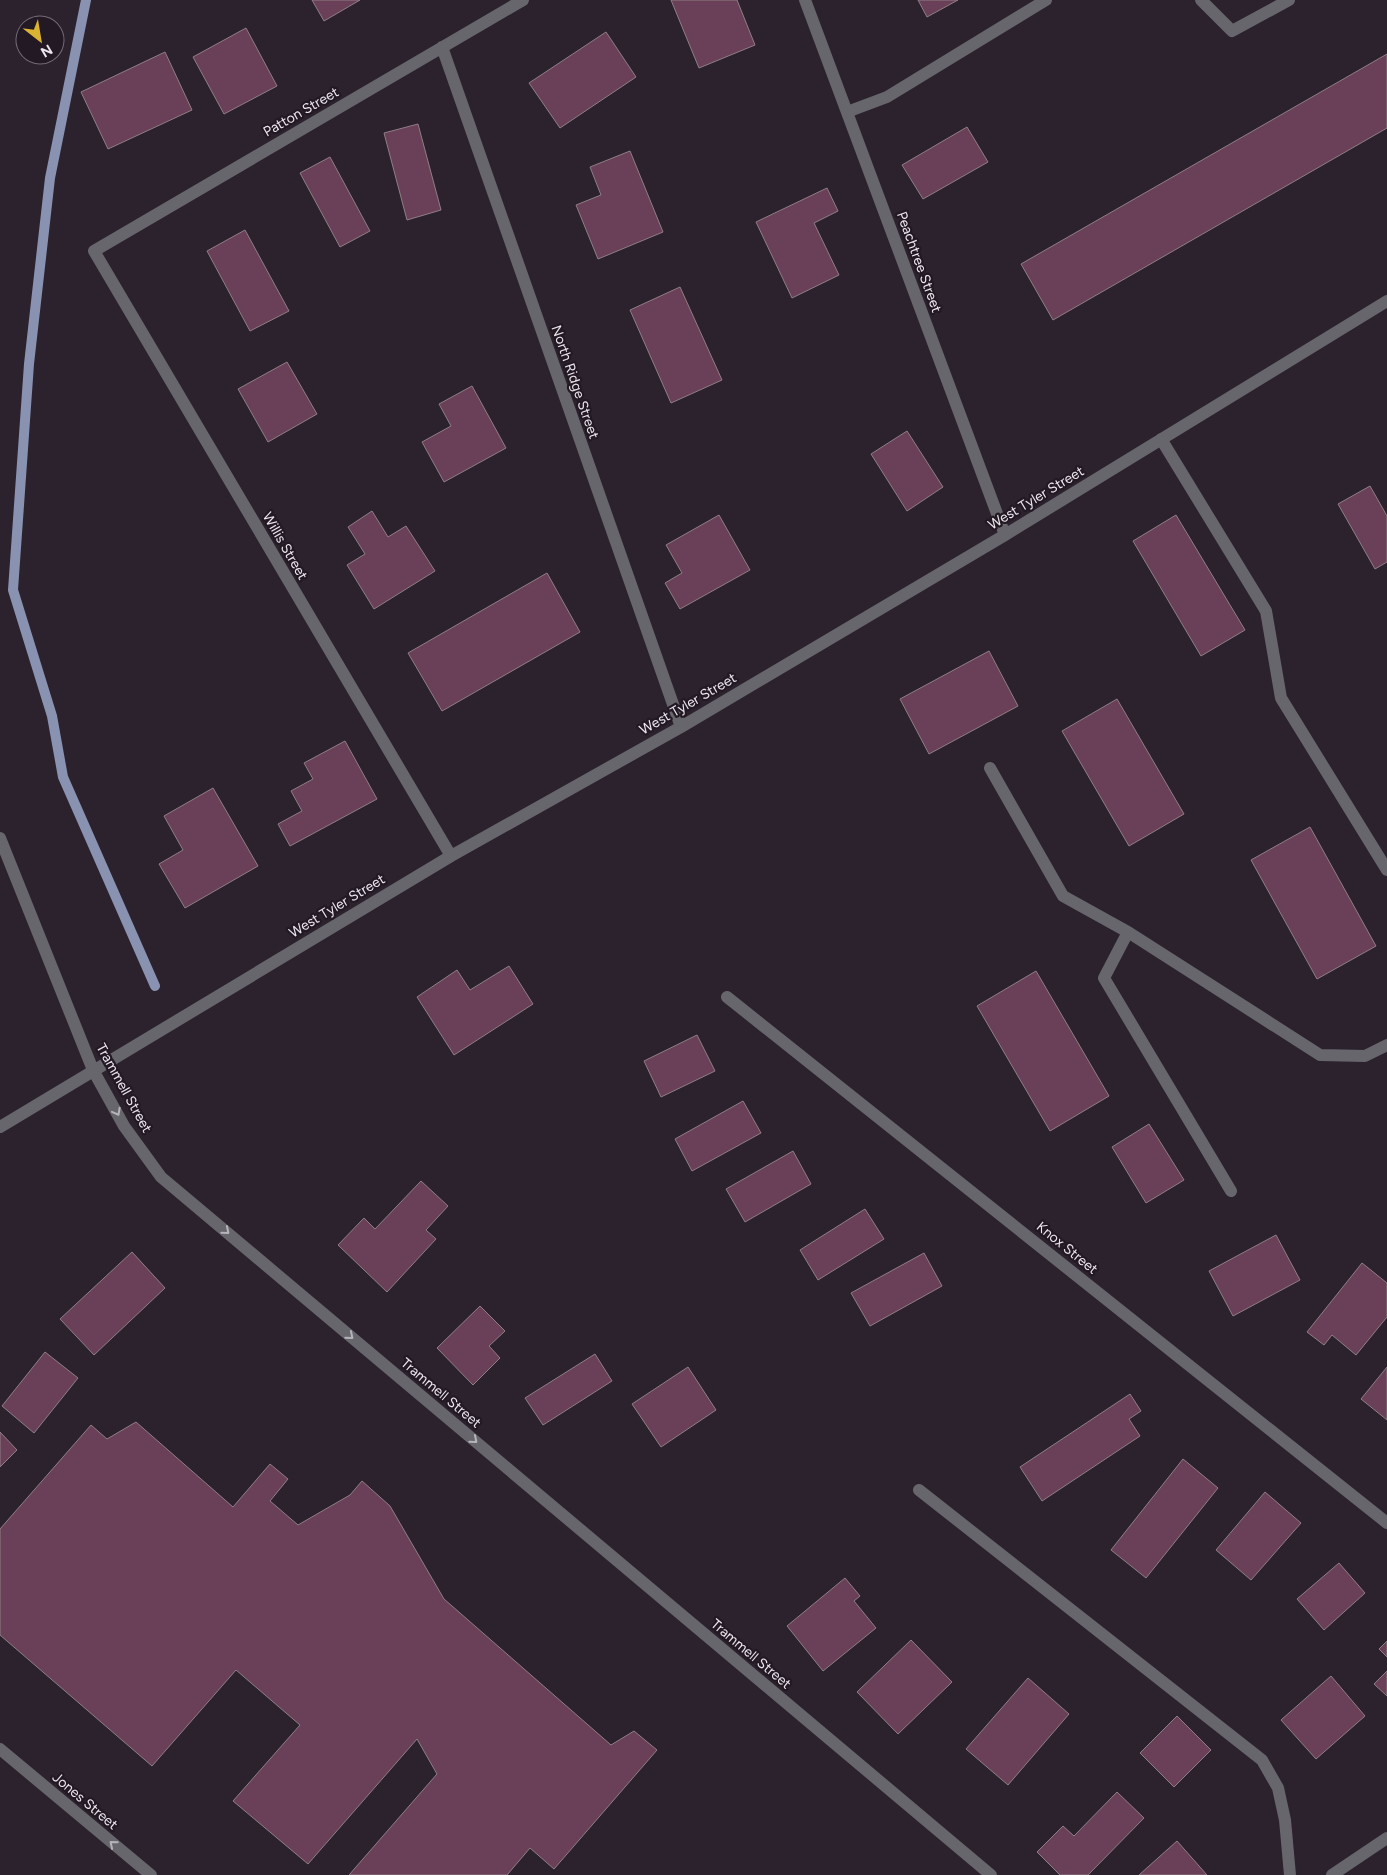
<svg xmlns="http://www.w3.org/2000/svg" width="1387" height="1875" font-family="Figtree,sans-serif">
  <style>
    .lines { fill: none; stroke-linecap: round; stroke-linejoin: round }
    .stream { stroke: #8a92b1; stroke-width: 10 }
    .building { fill: #694057; stroke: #907e87 }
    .minor { stroke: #67666d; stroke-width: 12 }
    .oneway { stroke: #b7b3ba }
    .labels { text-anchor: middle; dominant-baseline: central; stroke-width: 4.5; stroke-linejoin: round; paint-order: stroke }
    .street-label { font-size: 14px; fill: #ede6ee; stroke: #221924 }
  </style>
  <rect width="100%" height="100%" fill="#2c222e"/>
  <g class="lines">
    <!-- stream -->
    <path class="stream" d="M86,0L50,178L29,364L13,590L52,716L63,777L155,986"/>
  </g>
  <!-- building -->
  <path class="building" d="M312,0H360L324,21Z
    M671,0H737L755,45L699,68Z
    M918,0H958L927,17Z
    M246,28L277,86L224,114L193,57Z
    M606,32L636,77L560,128L529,83Z
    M165,52L192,110L108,149L81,92Z
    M1387,54V128L1053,320L1021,264Z
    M418,124L441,210L407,220L384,133Z
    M967,127L988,162L923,199L902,165Z
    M630,151L663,232L598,259L576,205L601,195L590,167Z
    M330,157L370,231L340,247L300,173Z
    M827,188L838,211L814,223L839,275L792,298L756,222Z
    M245,230L289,311L250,331L207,251Z
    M680,287L722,380L671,403L630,310Z
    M287,362L317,414L268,442L238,389Z
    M472,386L506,448L444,482L422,442L451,426L439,404Z
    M907,431L943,487L907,511L871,454Z
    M1370,486L1387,516V562L1375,569L1338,504Z
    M372,511L388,537L406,526L435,571L374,609L347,565L365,554L348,527Z
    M719,515L750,570L680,609L665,583L682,573L666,545Z
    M1176,515L1245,630L1201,656L1133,541Z
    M547,573L580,632L442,711L408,653Z
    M989,651L1018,706L929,754L900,699Z
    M1117,699L1184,814L1129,846L1062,731Z
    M345,741L377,799L290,846L278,824L302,811L291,791L313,779L304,763Z
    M213,788L258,866L185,908L159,864L183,850L164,816Z
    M1310,827L1376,946L1317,979L1251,860Z
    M509,966L533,1004L454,1055L417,997L457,970L470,990Z
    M1036,971L1109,1096L1050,1131L977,1006Z
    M697,1035L715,1071L661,1097L644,1061Z
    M743,1101L761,1133L692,1171L675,1139Z
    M1149,1124L1184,1180L1146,1203L1112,1147Z
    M793,1151L811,1184L745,1222L726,1189Z
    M421,1181L448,1206L426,1230L436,1239L387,1292L338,1245L364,1218L375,1229Z
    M865,1209L884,1239L818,1280L800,1250Z
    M1276,1235L1300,1280L1233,1316L1209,1271Z
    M132,1252L165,1288L94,1355L60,1319Z
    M924,1253L942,1286L870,1326L851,1293Z
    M1362,1263L1387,1283V1317L1356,1355L1332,1335L1324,1345L1307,1332Z
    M480,1306L505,1331L489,1346L500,1358L473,1385L437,1348Z
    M45,1352L78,1378L34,1433L2,1406Z
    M595,1354L612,1381L543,1425L525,1398Z
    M688,1367L716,1410L661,1447L632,1404Z
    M1387,1367V1420L1361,1399Z
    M1130,1394L1141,1411L1129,1419L1140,1436L1042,1501L1020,1467Z
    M136,1422L233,1507L270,1464L288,1479L270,1501L298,1525L350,1495L362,1481L390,1506L444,1599L611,1745L634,1731L657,1750L554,1869L530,1848L507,1875H349L437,1774L417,1739L308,1864L233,1801L300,1725L236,1670L152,1766L0,1635V1529L91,1425L107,1439Z
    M0,1432L17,1450L0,1467Z
    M1183,1459L1218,1488L1146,1578L1111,1550Z
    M1265,1492L1301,1523L1251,1580L1216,1550Z
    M1339,1563L1365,1593L1324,1630L1297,1599Z
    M845,1578L860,1596L854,1601L876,1628L823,1671L787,1626Z
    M911,1640L952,1682L898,1734L857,1692Z
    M1387,1641V1657L1379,1649Z
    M1387,1671V1696L1374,1684Z
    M1331,1676L1365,1716L1316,1759L1281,1720Z
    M1028,1678L1069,1714L1008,1785L966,1749Z
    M1177,1716L1211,1750L1174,1787L1140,1753Z
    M1117,1792L1144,1818L1088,1875H1060L1037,1852L1063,1826L1074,1836Z
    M1177,1841L1207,1875H1139Z"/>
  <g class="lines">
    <!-- minor -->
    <path class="minor" d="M805,0L1005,535
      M1201,0L1232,31L1289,0
      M442,47L681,727
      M847,112L887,97L1046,0
      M1161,439L1266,611L1281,698L1387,870
      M990,768L1063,896L1128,932L1320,1055L1365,1056L1387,1045
      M0,838L93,1070L124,1126L161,1177L991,1875
      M451,856L94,251L523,0
      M1128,932L1104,978L1231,1191
      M727,997L1387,1523
      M0,1127L451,856L681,727L1005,535L1387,301
      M919,1490L1262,1760L1278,1788L1285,1820L1290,1875
      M0,1749L151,1875
      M1332,1875L1387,1838"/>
  </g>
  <!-- one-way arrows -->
  <defs><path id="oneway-chevron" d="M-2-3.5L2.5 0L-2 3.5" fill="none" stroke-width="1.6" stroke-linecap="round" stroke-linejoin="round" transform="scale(1.25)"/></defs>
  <g class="oneway">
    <use href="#oneway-chevron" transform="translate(117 1112) rotate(62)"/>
    <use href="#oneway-chevron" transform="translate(226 1231) rotate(40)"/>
    <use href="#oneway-chevron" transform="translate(350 1336) rotate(40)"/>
    <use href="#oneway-chevron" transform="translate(474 1440) rotate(40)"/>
    <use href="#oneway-chevron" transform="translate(113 1844) rotate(-140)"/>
  </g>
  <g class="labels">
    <!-- street labels -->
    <g class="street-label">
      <text transform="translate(301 112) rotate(-30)">Patton Street</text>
      <text transform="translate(919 262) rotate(70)">Peachtree Street</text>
      <text transform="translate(575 382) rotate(71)">North Ridge Street</text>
      <text transform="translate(1036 498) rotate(-31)">West Tyler Street</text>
      <text transform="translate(285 546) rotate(60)">Willis Street</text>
      <text transform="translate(688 704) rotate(-30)">West Tyler Street</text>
      <text transform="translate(337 906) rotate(-31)">West Tyler Street</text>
      <text transform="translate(124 1088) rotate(61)">Trammell Street</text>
      <text transform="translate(1067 1248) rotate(39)">Knox Street</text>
      <text transform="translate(441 1393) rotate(40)">Trammell Street</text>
      <text transform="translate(751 1654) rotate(40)">Trammell Street</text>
      <text transform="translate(85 1801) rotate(40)">Jones Street</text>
    </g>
  </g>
  <!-- north arrow -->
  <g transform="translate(40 40) rotate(149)"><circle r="24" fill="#221924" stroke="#736b75"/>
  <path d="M0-4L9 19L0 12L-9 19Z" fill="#dab333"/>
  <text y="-8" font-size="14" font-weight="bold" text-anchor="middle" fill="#ede6ee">N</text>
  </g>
</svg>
